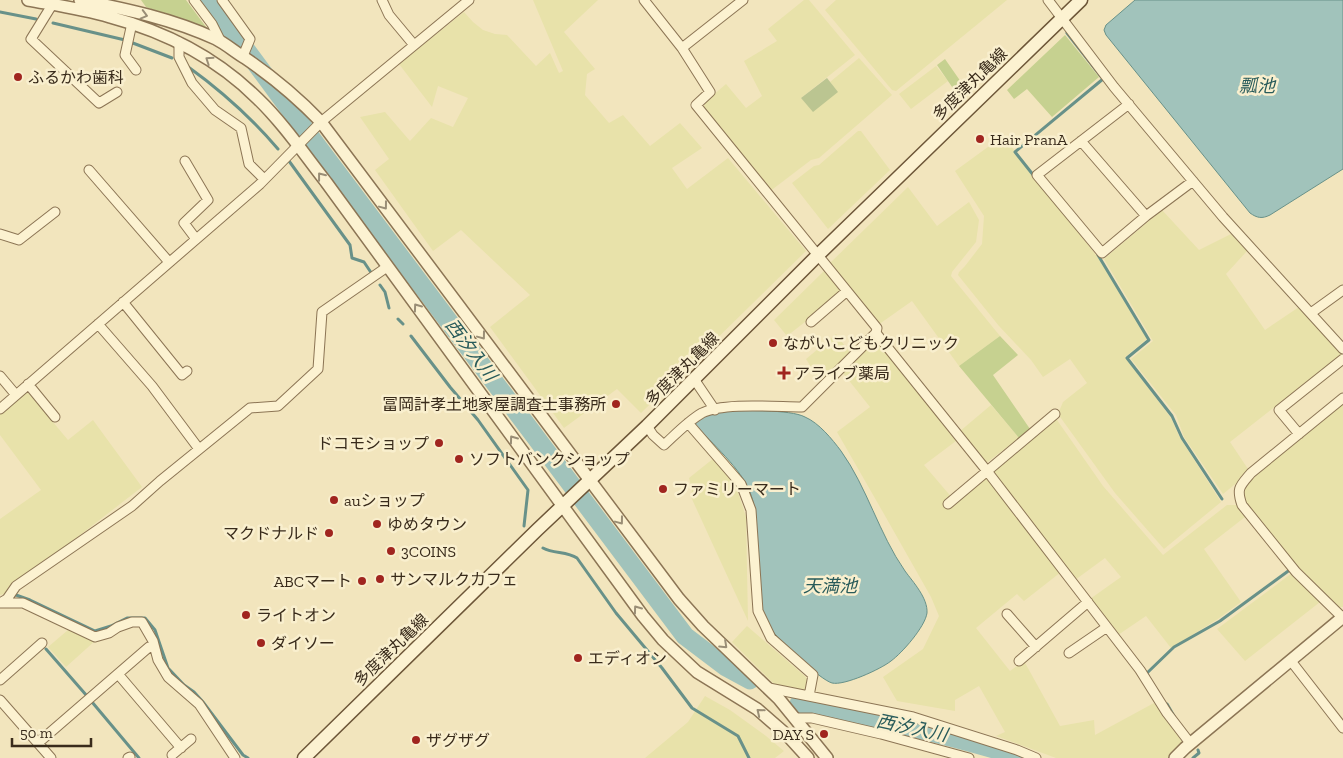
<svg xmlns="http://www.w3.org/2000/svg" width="1343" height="758" font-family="'Zilla Slab','Noto Sans JP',serif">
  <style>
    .farmland { fill: #e8e2aa }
    .green { fill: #c6d190 }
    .cemetery { fill: #bbc591 }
    .water { fill: #a1c3bb; stroke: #689189 }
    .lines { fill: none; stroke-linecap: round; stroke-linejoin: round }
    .stream { stroke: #689189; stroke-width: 3 }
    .river { stroke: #a1c3bb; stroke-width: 19 }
    .minor-casing { stroke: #8c7555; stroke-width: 11 }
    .tertiary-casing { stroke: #8c7555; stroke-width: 14 }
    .secondary-casing { stroke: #6d5638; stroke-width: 15 }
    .minor { stroke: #fcf2d1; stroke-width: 9 }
    .tertiary { stroke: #fcf2d1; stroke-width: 11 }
    .secondary { stroke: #fcf2d1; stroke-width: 12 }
    .oneway { stroke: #9a8e76 }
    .poi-dot { fill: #a0251f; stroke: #f9efce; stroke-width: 2 }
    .labels { text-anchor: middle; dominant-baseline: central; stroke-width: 5; stroke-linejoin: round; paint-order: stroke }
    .poi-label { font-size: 16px; fill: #392b1b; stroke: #f9efce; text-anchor: start }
    .street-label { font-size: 16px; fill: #392b1b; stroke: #f9efce }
    .water-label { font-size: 18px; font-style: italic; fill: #285b5a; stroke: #f9efce }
  </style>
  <rect width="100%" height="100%" fill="#f2e5bd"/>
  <!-- farmland -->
  <path class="farmland" d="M533,0H598L564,32L595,69L587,74L585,95L609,123L623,115L650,146L680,123L702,148L672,168L687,189L728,158L806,251L641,413L617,389L564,428L490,327L530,295L461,230L433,251L375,170L389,159L360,117L385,112L410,141L431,118L453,127L468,98L438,86L432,107L399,64L464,12L473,22L483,30L495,34L507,35L536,66L550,53L559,73L563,71Z
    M804,0H809L855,55L801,98L813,111L837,92L830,82L859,58L892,95L819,158L811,160L769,192L703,112L705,102L726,84L746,108L762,96L744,61L777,41L768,29Z
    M836,0H1007L896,91L892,90L825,10Z
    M936,66L948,81L911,109L899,94Z
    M858,131H861L890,170L828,229L792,183L814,166L819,165Z
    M1003,136L1099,259L1112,279L1147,339L1125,357L1171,418L1179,436L1221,502L1164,549L1115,493L1058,414L1063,402L1087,383L1070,359L1043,377L1031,360L999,326L958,275L959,272L965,266L982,244L984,216L955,171Z
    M908,187L937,226L969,202L979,220L976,242L952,272L951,276L1000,336L959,366L912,301L878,325L829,264Z
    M1162,210L1199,250L1231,234L1247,251L1226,274L1265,330L1299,307L1342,354L1230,442L1250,472L1223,494L1184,437L1176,415L1131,359L1153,341L1104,259Z
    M824,271L842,293L787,336L774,320Z
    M836,334L850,353L820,381L806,359Z
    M876,338L956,441L924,465L954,500L985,475L1061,572L1024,601L1017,594L976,628L1010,671L1024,661L1060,726L1094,720L1095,735L1154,703L1183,743L1169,758H1056L996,736L1005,732L979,686L955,700V711L897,701L883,677L923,649L939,616L931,597L884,514L837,432L870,407L843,373Z
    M26,390L68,440L93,420L142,487L4,594L0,595V519L41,490L0,435V414Z
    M1343,402V607H1339L1298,568L1245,505L1243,496L1245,485Z
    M991,405L1019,438L985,464L959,432Z
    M1054,418L1057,420L1103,486L1163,555L1227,505H1236L1245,517L1204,549L1241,602L1218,619L1171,648L1146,616L1118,635L1090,599L1121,577L1105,558L1075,580L990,471Z
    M714,458L735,483L746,517L748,621L691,497L692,489L689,478Z
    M1292,573L1320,602L1245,661L1217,629Z
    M747,626L806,677L809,686L805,690L778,688L732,642Z
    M68,630L96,640L66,667L48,647Z
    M705,696L730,710L766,736L784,751L775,758H645L688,722Z"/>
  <!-- green -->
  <path class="green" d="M141,0H186L209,31L146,7Z
    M1065,35L1099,77L1052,117L1027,89L1014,99L1007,90Z
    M945,59L968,92L961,100L937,65Z
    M1000,336L1018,355L993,375L1030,429L1019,438L959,366Z"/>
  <!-- cemetery -->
  <path class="cemetery" d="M827,78L838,92L813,112L801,98Z"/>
  <!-- water -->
  <path class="water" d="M1135,0H1343V169L1270,215C1262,219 1257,218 1250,213L1106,35L1104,30L1106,25Z
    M723,410C742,411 790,409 805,417C819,423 832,439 841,451C867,487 879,534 905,571C913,582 928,598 927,613C925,627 902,653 891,661C881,669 844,686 832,683C819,679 785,645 775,634C740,599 767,535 750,492C742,470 711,442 695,425L699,418Z"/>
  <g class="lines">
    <!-- stream -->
    <path class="stream" d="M0,12L36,19
      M53,23L125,40L172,58
      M187,66C223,92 250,116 278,149
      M289,161L350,245L352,258L364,262L372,274
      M1034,176L1015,152L1103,79L1067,33
      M1098,255L1149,340L1127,358L1172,416L1182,438L1222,499
      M380,285L385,292L389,308
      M398,319L403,324
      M411,336L450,387L478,420L528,490L524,526
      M543,548C554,554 567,551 577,558L616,613L662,668L692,708L738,736L749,758
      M11,596L16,595L30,600L95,631L111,626L127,618H145L155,630L168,668L184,685L194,692L203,702L243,755L248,758
      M46,649L87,696
      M1148,676L1147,673L1174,647L1220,621L1291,569
      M92,702L139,758
      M1167,704L1174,716
      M1193,758L1199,753L1198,750"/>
    <!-- river -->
    <path class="river" d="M209,0L320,150L685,636L726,667L750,680
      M799,704C874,719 950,734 1023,758"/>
    <!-- minor casing -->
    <g class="minor-casing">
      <path id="minor" d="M53,0L52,5L31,39L99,103L117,92
        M194,0L212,24L221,42
        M222,0L250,39L243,56
        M382,0L389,15L414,45
        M644,0L682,48L710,92L696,105L877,328L876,333L987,471L1070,579L1140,670L1167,713L1190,743
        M1048,0L1114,87L1223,217L1343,349
        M132,23L125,55L136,70
        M179,42V57L192,83L215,110L241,128L249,164L264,179
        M682,48L743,0
        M1129,104L1037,175L1102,253L1146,216L1193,181
        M1081,141L1146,216
        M185,161L208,200L184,223L196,239
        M89,170L169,262
        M0,234L19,240L55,212
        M123,302L182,375L187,371
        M1311,313L1343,290
        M811,322L847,291
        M98,324L152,386L199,449
        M0,376L16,395
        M694,379L715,410
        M28,384L55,417
        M0,409L260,184L321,122L469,0
        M688,423L741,484L751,510L758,611L771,638L813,675L809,696
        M647,426L653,435L664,445C676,434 688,421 702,413C723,402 777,407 802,407L876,333
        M1299,434L1279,410L1343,359
        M948,504L1055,414
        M0,603L7,599L16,586L132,506L160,481L250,408L278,406L318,369L322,312L387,267
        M1,603H23L95,637L109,633L118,627L132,622H142L153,641L158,660L168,677L199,704L235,758
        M1007,614L1036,647
        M1343,618L1296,572L1242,505C1236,488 1240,486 1251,473L1343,398
        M1069,653L1107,627
        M1019,661L1088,602
        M1291,661L1343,728
        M118,674L181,748
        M0,680L42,643
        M769,688L913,717L1017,750L1036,758
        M0,700L51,758
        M796,718H812L881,734L969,758
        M38,743L149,647
        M172,755L191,739
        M128,758L130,757"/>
    </g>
    <!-- tertiary casing -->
    <g class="tertiary-casing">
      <path id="tertiary" d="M28,0C55,5 83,9 110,17C166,32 217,58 258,99C284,124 304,154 326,182L643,616L663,640L697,672L757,709L788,736L808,758
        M80,0C126,9 173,19 216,39C226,44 235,52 245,58C273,77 297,97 321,122L679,599L703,626L779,699L827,758
        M1175,758L1185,748L1343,617"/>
    </g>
    <!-- secondary casing -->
    <g class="secondary-casing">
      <path id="secondary" d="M304,758L537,530L647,426L817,256L1081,0"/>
    </g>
    <!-- minor -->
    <use href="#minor" class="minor"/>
    <!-- tertiary -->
    <use href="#tertiary" class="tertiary"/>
    <!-- secondary -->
    <use href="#secondary" class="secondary"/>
  </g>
  <!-- one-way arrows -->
  <defs><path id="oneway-chevron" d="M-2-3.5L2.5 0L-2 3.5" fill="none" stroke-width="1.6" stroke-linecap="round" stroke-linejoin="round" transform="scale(1.25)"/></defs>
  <g class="oneway">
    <use href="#oneway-chevron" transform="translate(144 15) rotate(15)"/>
    <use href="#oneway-chevron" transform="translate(209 60) rotate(-146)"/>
    <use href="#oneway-chevron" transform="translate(321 176) rotate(-128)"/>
    <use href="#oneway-chevron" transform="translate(384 206) rotate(53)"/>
    <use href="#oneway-chevron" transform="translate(417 307) rotate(-126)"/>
    <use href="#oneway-chevron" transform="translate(482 336) rotate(53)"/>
    <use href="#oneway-chevron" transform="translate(513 439) rotate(-126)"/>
    <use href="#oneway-chevron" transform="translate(620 521) rotate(53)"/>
    <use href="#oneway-chevron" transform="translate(637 609) rotate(-126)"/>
    <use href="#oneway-chevron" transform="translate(724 645) rotate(43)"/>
    <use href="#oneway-chevron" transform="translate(760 712) rotate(-141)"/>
  </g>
  <!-- markers -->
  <g class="poi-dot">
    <circle cx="18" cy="77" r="5"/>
    <circle cx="980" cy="139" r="5"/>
    <circle cx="773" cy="343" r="5"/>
    <path d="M781.5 365.5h5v5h5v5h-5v5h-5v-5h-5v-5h5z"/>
    <circle cx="616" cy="404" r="5"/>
    <circle cx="439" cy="443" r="5"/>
    <circle cx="459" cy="459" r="5"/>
    <circle cx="663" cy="489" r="5"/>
    <circle cx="334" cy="500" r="5"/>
    <circle cx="377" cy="524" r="5"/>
    <circle cx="329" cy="533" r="5"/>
    <circle cx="391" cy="551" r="5"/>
    <circle cx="380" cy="579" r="5"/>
    <circle cx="362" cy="581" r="5"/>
    <circle cx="246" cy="615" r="5"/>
    <circle cx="261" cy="643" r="5"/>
    <circle cx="578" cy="658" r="5"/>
    <circle cx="824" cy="734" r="5"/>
    <circle cx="416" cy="740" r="5"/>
  </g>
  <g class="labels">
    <!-- poi labels -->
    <g class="poi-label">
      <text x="28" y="77">ふるかわ歯科</text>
      <text x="990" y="139">Hair PranA</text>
      <text x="783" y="343">ながいこどもクリニック</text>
      <text x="794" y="373">アライブ薬局</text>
      <text x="606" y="404" text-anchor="end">冨岡計孝土地家屋調査士事務所</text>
      <text x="429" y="443" text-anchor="end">ドコモショップ</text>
      <text x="469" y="459">ソフトバンクショップ</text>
      <text x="673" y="489">ファミリーマート</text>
      <text x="344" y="500">auショップ</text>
      <text x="387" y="524">ゆめタウン</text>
      <text x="319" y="533" text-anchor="end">マクドナルド</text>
      <text x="401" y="551">3COINS</text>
      <text x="390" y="579">サンマルクカフェ</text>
      <text x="352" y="581" text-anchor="end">ABCマート</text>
      <text x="256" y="615">ライトオン</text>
      <text x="271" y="643">ダイソー</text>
      <text x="588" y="658">エディオン</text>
      <text x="814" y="734" text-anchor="end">DAY S</text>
      <text x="426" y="740">ザグザグ</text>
    </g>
    <!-- street labels -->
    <g class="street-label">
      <text transform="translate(970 84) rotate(-44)">多度津丸亀線</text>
      <text transform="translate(682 369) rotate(-45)">多度津丸亀線</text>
      <text transform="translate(391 650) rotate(-44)">多度津丸亀線</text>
    </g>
    <!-- water labels -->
    <g class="water-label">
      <text x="1257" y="86">瓢池</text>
      <text transform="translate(471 350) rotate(53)">西汐入川</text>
      <text x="830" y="586">天満池</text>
      <text transform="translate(912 728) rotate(12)">西汐入川</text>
    </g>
  </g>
  <!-- scale -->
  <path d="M12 738v8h79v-8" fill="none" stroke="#392b1b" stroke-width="2.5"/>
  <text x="20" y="738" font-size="15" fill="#392b1b" stroke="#f9efce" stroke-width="4" paint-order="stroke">50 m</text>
</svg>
